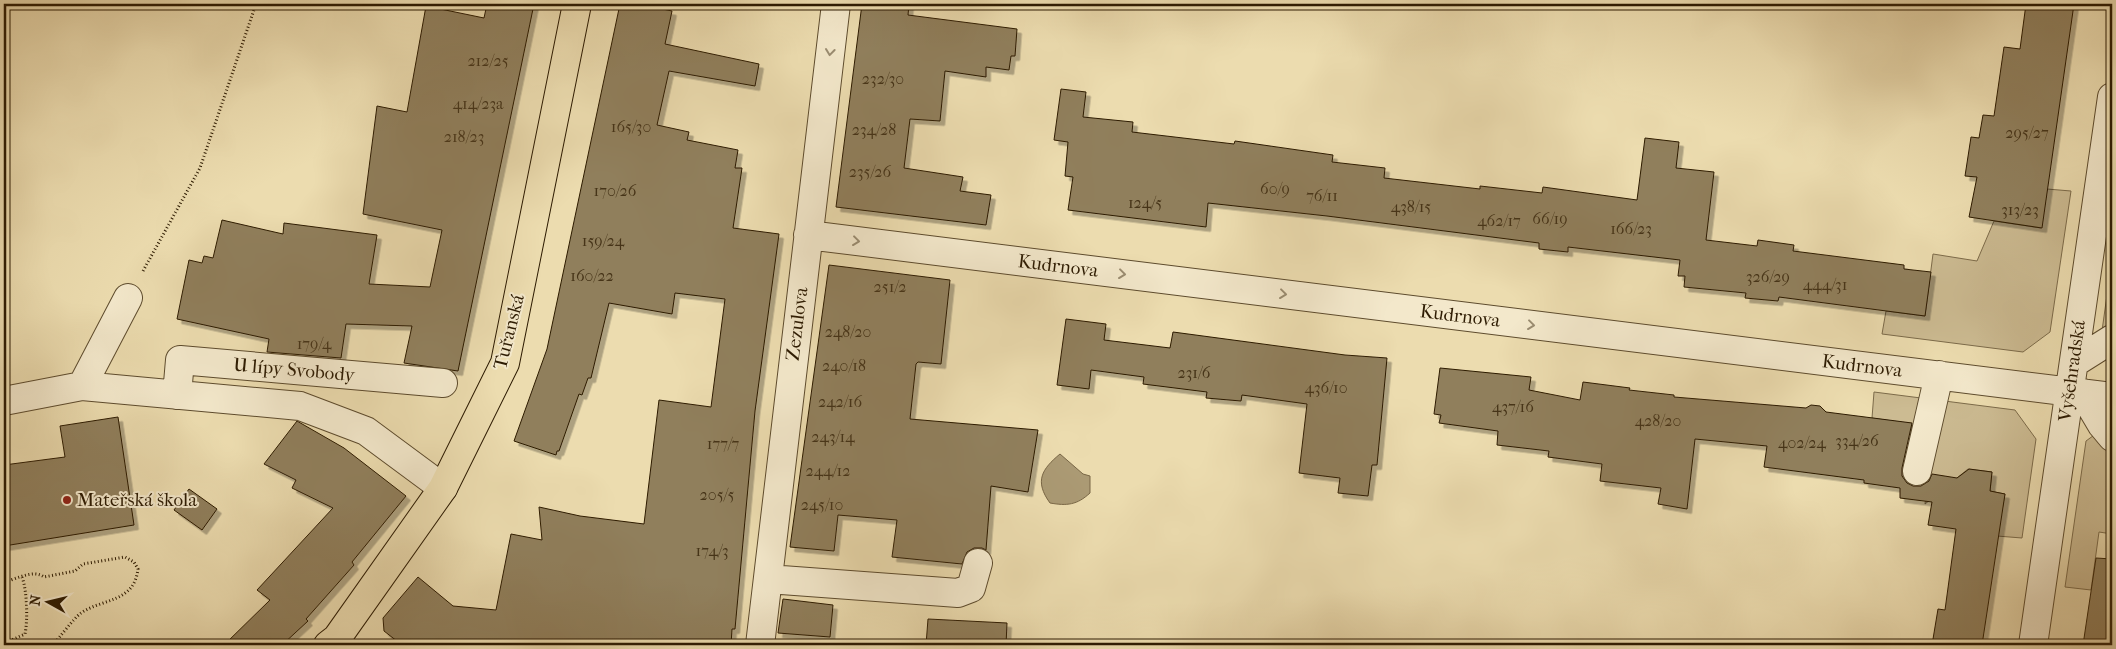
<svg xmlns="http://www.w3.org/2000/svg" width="2116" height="649" font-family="'IM FELL French Canon',serif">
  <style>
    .green { fill: #ccbb92; stroke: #7c6b4a }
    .water { fill: #ab9a74; stroke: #796746 }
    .building { fill: #907f5c; stroke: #2d1b02; filter: url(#shadow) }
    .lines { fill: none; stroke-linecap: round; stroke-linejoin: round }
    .minor-casing { stroke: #5d4b2d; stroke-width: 30 }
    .major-casing { stroke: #2d1b02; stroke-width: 30 }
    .path { stroke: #2d1b02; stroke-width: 3; stroke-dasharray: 1 2.5; stroke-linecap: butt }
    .minor { stroke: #f3e8cb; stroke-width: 28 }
    .major { stroke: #ecdcaf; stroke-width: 28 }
    .oneway { stroke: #9a8c71 }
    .poi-dot { fill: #8f2418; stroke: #f3e8cb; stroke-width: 2 }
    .labels { text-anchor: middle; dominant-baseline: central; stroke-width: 4; stroke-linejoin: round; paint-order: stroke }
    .number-label { font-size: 16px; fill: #463418 }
    .street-label { font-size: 19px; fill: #2d1b02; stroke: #f3e8cb }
    .poi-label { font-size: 19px; fill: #2d1b02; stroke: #f3e8cb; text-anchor: start }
  </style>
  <defs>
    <filter id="shadow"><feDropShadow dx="4.5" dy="4.5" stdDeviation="0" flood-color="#0004"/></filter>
  </defs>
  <rect width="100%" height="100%" fill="#ecdcaf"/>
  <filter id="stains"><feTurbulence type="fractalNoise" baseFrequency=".004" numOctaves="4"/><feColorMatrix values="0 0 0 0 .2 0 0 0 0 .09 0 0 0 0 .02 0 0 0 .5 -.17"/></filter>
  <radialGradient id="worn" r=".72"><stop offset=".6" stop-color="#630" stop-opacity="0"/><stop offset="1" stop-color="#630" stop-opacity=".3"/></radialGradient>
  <!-- green -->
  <path class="green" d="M2047,189L2071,191L2050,332L2023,352L1882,334L1886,311L1925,316L1933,254L1977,261L1994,221L2041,228Z
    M2112,259V352L2101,338Z
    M1874,392L2015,410L2036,439L2022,538L1997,536L2005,494L1990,491L1992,472L1968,469L1925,504L1929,473L1906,470L1912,424L1872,418Z
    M2112,422V534L2099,532L2091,590L2065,587L2086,441Z"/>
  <!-- water -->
  <path class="water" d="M1060,454L1083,474L1090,476V493C1077,505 1067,506 1050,503C1034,481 1042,469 1060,454Z"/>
  <!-- building -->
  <path class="building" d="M487,4H534L458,371L404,363L412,326L346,324L341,358L267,352L269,339L177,319L189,260L202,263L204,256L213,258L222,220L283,234L284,223L377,235L369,284L430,287L442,230L363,214L377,106L407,112L426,6L484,18Z
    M620,4H639L672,11L665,44L759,64L755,86L669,71L657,125L689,132L687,140L738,150L735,168H742L733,228L779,234L755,411L735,629H732L731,645H402L384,631L383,618L418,577L453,606L496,610L511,534L542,540L539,507L580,516L644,524L659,400L711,407L725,299L675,293L672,314L609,303L591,378H588L582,395L579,394L559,451H557L556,455L514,441L547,349Z
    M862,4H909L908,15L1017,29L1015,56H1011L1009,70L986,67V77L945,71L940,121L910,119L904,168L963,177L960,191L991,195L986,225L836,207Z
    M2026,4H2074L2042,228L1969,217L1977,177L1965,176L1971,137L1979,138L1983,115L1994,116L2004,47L2020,49Z
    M1061,89L1086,92L1083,117L1133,122L1132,132L1234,144L1235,141L1333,155L1332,162L1385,168L1384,178L1480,189V186L1542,193L1543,187L1637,200L1645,138L1679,142L1676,168L1714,172L1706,240L1757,246L1758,240L1794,245L1793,251L1904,265V269L1931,272L1925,316L1779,297L1778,301L1745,298L1746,293L1684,287L1685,276H1678L1680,260L1568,247V252L1539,249V243L1327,216L1208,203L1206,227L1068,210L1073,177L1065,176L1068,142L1054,140Z
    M829,265L950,280L941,364L918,362L916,364L910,419L1038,430L1028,492L991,486L986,550L982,548H974L967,552L962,564L892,557L897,520L838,515L834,551L790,547Z
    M1066,319L1106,324L1104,340L1170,348L1173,332L1345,355L1387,358L1377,465H1372L1368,496L1338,493L1340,478L1299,473L1307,404L1242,395L1241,401L1206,398L1207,392L1143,384L1144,377L1091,370L1089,389L1057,385Z
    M1440,368L1531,377L1529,390L1580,400L1583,382L1630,388L1629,390L1674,395V397L1806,408L1811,405L1820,406L1826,412L1912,423L1902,468V476L1907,483L1913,486H1921L1929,481L1932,474L1957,478L1969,469L1992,472L1990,491L2005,494L1982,645H1932L1938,609L1945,610L1956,529L1928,525L1932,502L1900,498V488L1864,483V480L1764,467L1767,446L1695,439L1687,509L1658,504L1661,488L1600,481L1602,464L1548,457L1549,451L1497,445L1498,431L1439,423L1441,415L1434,414Z
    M118,417L134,525L4,546V465L65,457L60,426Z
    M297,421L344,448L406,496L352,562L354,565L306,619L308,621L282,645H224L270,600L257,590L333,508L292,488L296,480L264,464Z
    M189,489L217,509L202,530L174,510Z
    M2096,558L2112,559V645H2083Z
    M783,599L833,605L830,637L778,633Z
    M928,619L1007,623L1006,645H926Z"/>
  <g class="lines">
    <!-- minor casing -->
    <g class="minor-casing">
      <path id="minor" d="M808,235L2112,397
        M2074,363L2112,339
        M82,386L128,298
        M2083,393L2102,425L2112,437
        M177,395L180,360L443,383
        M4,401L82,386L300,406L366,431L443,488
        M1917,471L1939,375
        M768,579L958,593L971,588L978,563
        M760,645L836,4
        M2033,645L2112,97"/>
    </g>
    <!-- major casing -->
    <g class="major-casing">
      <path id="major" d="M328,645L337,638L443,488L505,363L577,4"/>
    </g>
    <!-- path -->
    <path class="path" d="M143,271L200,168L256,4
      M5,582C16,579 34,569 44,577L75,571L83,564L125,557L134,562L138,569C134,603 103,598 81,613C73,619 60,637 53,645
      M4,645L5,643L25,634C28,620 27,590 22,577"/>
    <!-- minor -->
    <use href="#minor" class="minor"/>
    <!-- major -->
    <use href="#major" class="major"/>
  </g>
  <!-- one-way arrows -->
  <defs><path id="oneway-chevron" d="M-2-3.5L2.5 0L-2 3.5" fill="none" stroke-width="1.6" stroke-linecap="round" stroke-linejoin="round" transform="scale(1.25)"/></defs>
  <g class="oneway">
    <use href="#oneway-chevron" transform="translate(830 52) rotate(97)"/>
    <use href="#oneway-chevron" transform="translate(856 241) rotate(7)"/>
    <use href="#oneway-chevron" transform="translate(1122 274) rotate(7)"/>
    <use href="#oneway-chevron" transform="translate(1283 294) rotate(7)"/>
    <use href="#oneway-chevron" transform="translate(1531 325) rotate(7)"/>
  </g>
  <!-- markers -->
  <circle class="poi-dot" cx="67" cy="500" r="5"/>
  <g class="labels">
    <!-- number labels -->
    <g class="number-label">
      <text x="488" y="60">212/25</text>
      <text x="883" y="78">232/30</text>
      <text x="478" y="103">414/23a</text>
      <text x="631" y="126">165/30</text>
      <text x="874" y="129">234/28</text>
      <text x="2027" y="132">295/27</text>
      <text x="464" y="136">218/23</text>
      <text x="870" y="171">235/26</text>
      <text x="1275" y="188">60/9</text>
      <text x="615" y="190">170/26</text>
      <text x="1322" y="195">76/11</text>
      <text x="1145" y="202">124/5</text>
      <text x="1411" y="206">438/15</text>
      <text x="2020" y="209">313/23</text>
      <text x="1550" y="218">66/19</text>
      <text x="1499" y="220">462/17</text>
      <text x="1631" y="228">166/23</text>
      <text x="603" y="240">159/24</text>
      <text x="592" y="275">160/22</text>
      <text x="1768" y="276">326/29</text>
      <text x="1825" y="284">444/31</text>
      <text x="890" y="286">251/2</text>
      <text x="848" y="331">248/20</text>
      <text x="314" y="343">179/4</text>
      <text x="844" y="365">240/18</text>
      <text x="1194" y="372">231/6</text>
      <text x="1326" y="387">436/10</text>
      <text x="840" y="401">242/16</text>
      <text x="1513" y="406">437/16</text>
      <text x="1658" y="420">428/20</text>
      <text x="833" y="436">243/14</text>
      <text x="1857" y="440">334/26</text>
      <text x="1802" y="442">402/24</text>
      <text x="723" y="443">177/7</text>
      <text x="828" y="470">244/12</text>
      <text x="717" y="494">205/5</text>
      <text x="822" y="504">245/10</text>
      <text x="712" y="550">174/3</text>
    </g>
    <!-- street labels -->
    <g class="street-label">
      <text transform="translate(1058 266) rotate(7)">Kudrnova</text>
      <text transform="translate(1460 316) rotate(7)">Kudrnova</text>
      <text transform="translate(797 324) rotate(-83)">Zezulova</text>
      <text transform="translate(509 332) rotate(-76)">Tuřanská</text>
      <text transform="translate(1862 366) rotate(7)">Kudrnova</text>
      <text transform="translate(294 370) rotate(5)">U lípy Svobody</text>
      <text transform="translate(2072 371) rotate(-82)">Vyšehradská</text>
    </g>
    <!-- poi labels -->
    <g class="poi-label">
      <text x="77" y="500">Mateřská škola</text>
    </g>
  </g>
  <!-- margin -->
  <rect width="2116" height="649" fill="none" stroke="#ecdcaf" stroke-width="20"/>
  <rect x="5" y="5" width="2106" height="639" fill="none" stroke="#2d1b02" stroke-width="2.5"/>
  <rect x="10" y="10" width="2096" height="629" fill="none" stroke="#2d1b02"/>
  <!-- north arrow -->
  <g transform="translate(48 602) rotate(278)" stroke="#f3e8cb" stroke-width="4" paint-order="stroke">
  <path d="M0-4L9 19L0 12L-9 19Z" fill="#2d1b02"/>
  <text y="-8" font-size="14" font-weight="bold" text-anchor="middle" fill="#2d1b02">N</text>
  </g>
  <rect width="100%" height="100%" filter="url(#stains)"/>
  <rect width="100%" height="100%" fill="url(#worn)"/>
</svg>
